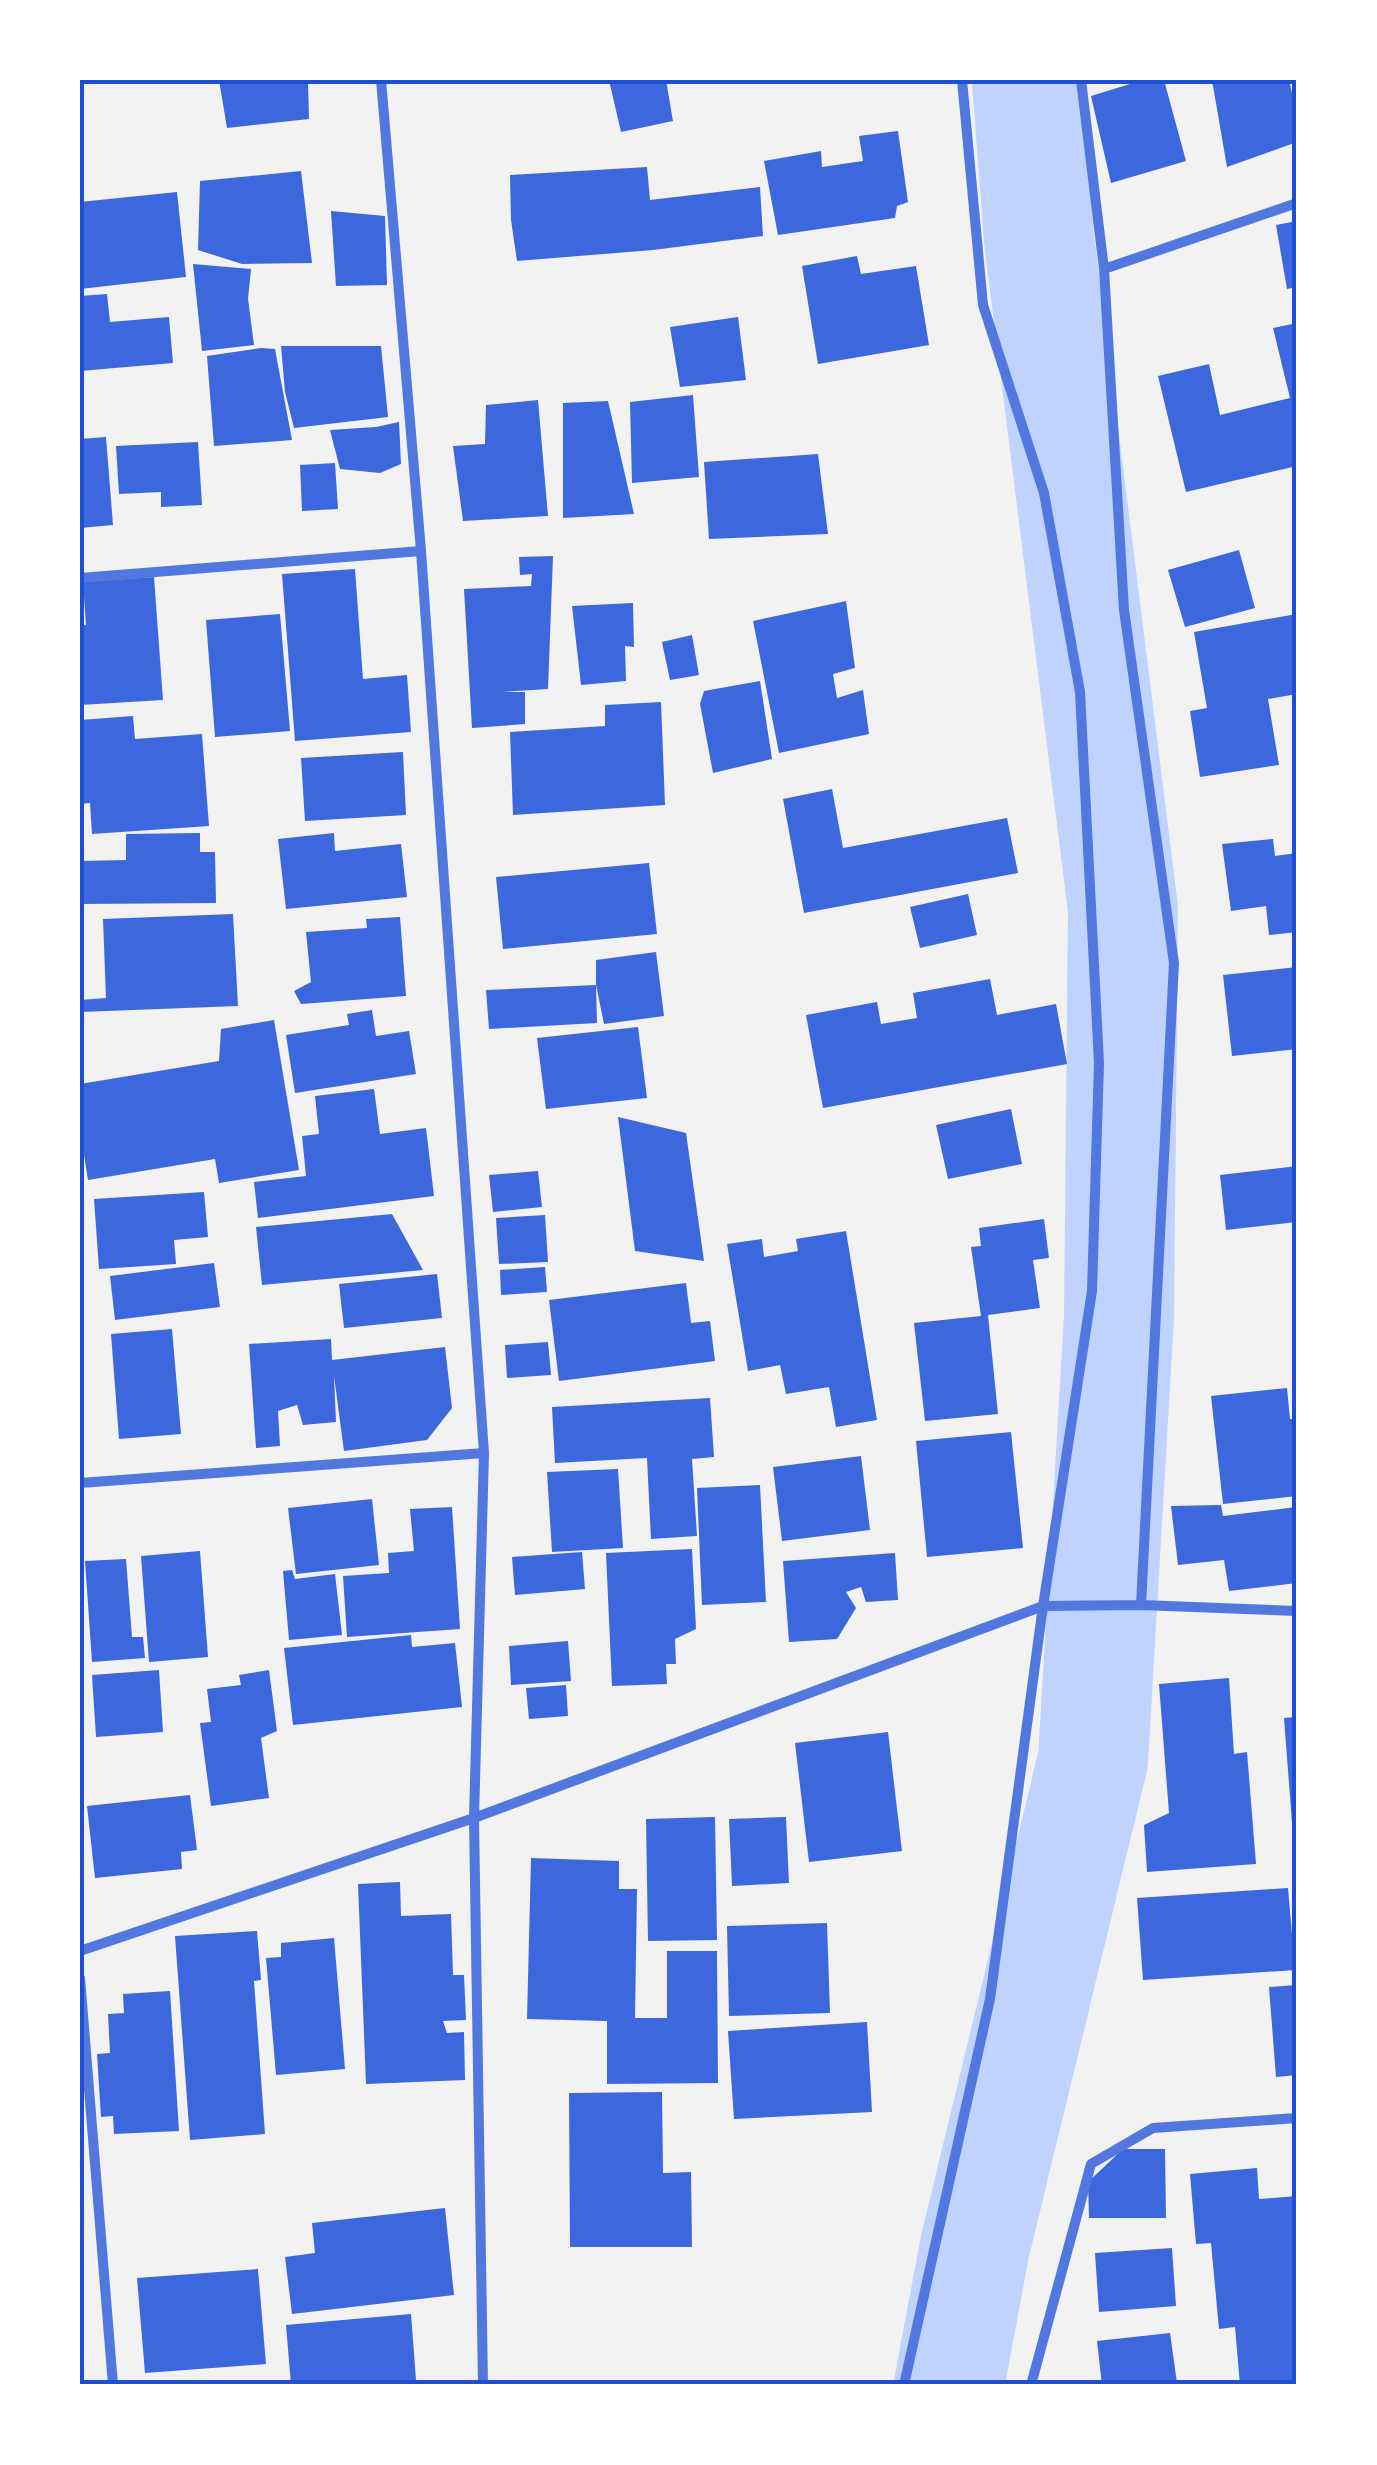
<svg xmlns="http://www.w3.org/2000/svg" width="1377" height="2465" font-family="Lora,serif">
  <style>
    .lines { fill: none; stroke-linecap: round; stroke-linejoin: round }
    .river { stroke: #bfd3fe; stroke-width: 110 }
    .building { fill: #3d67dc }
    .minor { stroke: #5277de; stroke-width: 10 }
    .neatline { fill: none; stroke: #1d4ed8; stroke-width: 4 }
  </style>
  <rect width="100%" height="100%" fill="#f2f2f2"/>
  <g class="lines">
    <!-- river -->
    <path class="river" d="M949,2385L975,2246L1093,1760L1119,1317L1123,909L1039,239L1027,80"/>
  </g>
  <!-- building -->
  <path class="building" d="M219,80H308L309,119L227,128Z
    M609,80H666L673,121L621,132Z
    M1143,80H1164L1186,161L1111,183L1091,96Z
    M1212,80H1289L1297,115V142L1227,167Z
    M898,131L908,202L897,206L895,218L778,235L764,161L821,151L822,167L863,161L859,136Z
    M647,167L650,200L760,187L763,236L653,250L517,261L511,220L510,175Z
    M301,171L312,263L242,264L198,250L200,181Z
    M177,192L186,277L80,289V202Z
    M331,211L385,216L387,285L336,286Z
    M1297,221V287L1287,289L1276,225Z
    M857,256L861,274L916,266L929,345L818,364L802,266Z
    M193,264L251,269L248,299L254,345L202,351Z
    M107,294L110,322L169,317L173,363L80,371V296Z
    M738,317L746,380L680,387L670,327Z
    M1297,323V466L1186,492L1158,376L1209,364L1220,415L1290,398L1273,328Z
    M281,346H381L388,417L294,428L285,392Z
    M261,348L275,349L292,440L214,446L207,356Z
    M693,395L699,477L632,483L630,402Z
    M538,400L548,516L463,521L453,446L485,444L486,405Z
    M608,401L634,514L563,518V403Z
    M399,422L401,464L380,473L340,469L330,430L376,427Z
    M106,437L113,525L80,528V439Z
    M198,442L202,505L161,507V492L119,494L116,446Z
    M818,454L828,534L709,539L704,462Z
    M335,463L338,509L302,511L300,465Z
    M1239,550L1255,608L1185,627L1168,570Z
    M553,556L548,689L501,692H525V724L472,728L464,589L531,586L532,574L520,575L519,557Z
    M355,569L363,679L407,675L411,732L295,741L282,574Z
    M154,577L163,700L80,705V626L86,625L83,582Z
    M846,601L855,668L833,674L837,698L863,690L869,734L779,753L753,621Z
    M633,603L634,647L625,646L626,681L581,685L572,606Z
    M280,614L290,731L215,737L206,620Z
    M1297,614V694L1268,699L1279,765L1200,777L1190,711L1207,708L1194,632Z
    M692,635L699,675L670,680L662,642Z
    M760,681L772,759L713,773L700,704L704,691Z
    M661,702L665,805L513,815L510,732L605,726V705Z
    M133,716L135,739L202,734L209,826L92,834L90,803L80,804V720Z
    M403,752L406,815L305,821L301,758Z
    M832,789L843,848L1007,818L1018,873L804,913L783,799Z
    M200,833V852H215L216,903L80,904V861L126,860V834Z
    M334,833L335,851L401,844L407,897L286,909L278,839Z
    M1273,839L1275,856L1297,853V932L1269,935L1266,906L1231,911L1222,844Z
    M649,863L657,934L503,949L496,877Z
    M968,894L977,935L920,948L910,907Z
    M233,914L238,1006L80,1012V1000L106,998L103,919Z
    M400,917L406,996L301,1004L294,991L311,982L306,932L367,928L366,919Z
    M656,952L664,1016L604,1024L596,985L597,1023L489,1029L486,990L596,985V960Z
    M1297,967V1049L1232,1056L1223,975Z
    M990,979L997,1015L1056,1004L1067,1064L823,1108L806,1015L877,1002L881,1024L917,1018L913,993Z
    M372,1010L376,1036L409,1031L416,1074L295,1093L286,1035L349,1025L347,1014Z
    M274,1020L299,1170L219,1183L215,1159L88,1180L80,1129V1084L219,1061L221,1029Z
    M638,1027L647,1098L546,1109L537,1038Z
    M374,1089L380,1134L426,1128L434,1196L258,1218L254,1182L306,1176L302,1136L319,1134L315,1096Z
    M1011,1109L1022,1164L948,1179L936,1125Z
    M618,1117L686,1133L704,1261L635,1251Z
    M1297,1166V1222L1226,1230L1220,1175Z
    M538,1171L542,1207L493,1212L489,1175Z
    M204,1192L208,1237L174,1240L176,1264L99,1269L94,1199Z
    M392,1214L423,1270L262,1285L256,1227Z
    M545,1215L548,1262L499,1264L496,1218Z
    M1044,1219L1049,1258L1033,1260L1040,1308L988,1315L998,1414L925,1421L914,1323L981,1316L971,1247L981,1246L979,1228Z
    M846,1231L877,1420L836,1427L829,1387L786,1394L780,1365L748,1371L727,1244L762,1239L764,1257L798,1251L796,1239Z
    M214,1263L220,1307L115,1320L110,1276Z
    M545,1267L547,1292L501,1295L500,1270Z
    M437,1274L442,1318L344,1328L339,1284Z
    M686,1283L691,1323L710,1321L715,1361L559,1381L549,1300Z
    M172,1329L181,1434L119,1439L111,1334Z
    M331,1339L332,1360L445,1347L452,1408L427,1440L344,1451L334,1376L336,1422L303,1425L297,1405L278,1411L280,1446L256,1448L249,1344Z
    M548,1342L551,1375L507,1378L505,1345Z
    M1287,1388L1290,1419H1297V1496L1223,1504L1211,1396Z
    M710,1398L714,1457L692,1459L697,1536L651,1539L647,1458L555,1463L552,1407Z
    M1011,1432L1023,1548L927,1557L916,1441Z
    M861,1456L870,1530L782,1541L773,1467Z
    M618,1469L623,1548L552,1552L547,1472Z
    M760,1485L766,1602L702,1605L697,1488Z
    M372,1499L379,1565L296,1574L288,1508Z
    M1221,1505L1223,1516L1297,1507V1583L1229,1591L1224,1560L1178,1565L1171,1506Z
    M452,1507L460,1629L347,1637L343,1576L389,1573L388,1553L414,1551L410,1509Z
    M692,1549L696,1629L675,1639L676,1664H666L667,1684L612,1686L606,1553Z
    M200,1551L208,1657L149,1662L141,1556Z
    M582,1552L585,1589L515,1595L512,1557Z
    M895,1553L898,1600L866,1602L861,1587L846,1592L856,1608L837,1639L789,1642L783,1561Z
    M126,1559L132,1637H143L145,1658L92,1662L85,1561Z
    M292,1570L295,1579L335,1574L342,1635L289,1640L283,1571Z
    M411,1635L412,1647L455,1643L462,1707L293,1725L284,1648Z
    M568,1641L571,1681L511,1685L509,1646Z
    M159,1670L163,1732L96,1737L92,1675Z
    M269,1670L277,1731L261,1738L269,1798L211,1806L200,1723L211,1722L207,1689L241,1685L239,1675Z
    M1229,1678L1234,1754L1247,1752L1256,1864L1147,1872L1144,1825L1169,1813L1159,1684Z
    M566,1685L568,1716L529,1719L526,1688Z
    M1297,1717V1849H1294L1284,1718Z
    M888,1732L902,1851L809,1862L795,1743Z
    M190,1795L197,1850L181,1852L182,1869L95,1878L87,1806Z
    M715,1817L717,1940L648,1941L646,1819Z
    M786,1817L789,1883L732,1886L729,1819Z
    M531,1858L619,1861V1889H637L635,2018H667V1951H717L718,2083L607,2084V2021L527,2019Z
    M400,1882L401,1916L451,1914L453,1975H464L466,2020L443,2021L447,2033L464,2032L465,2080L366,2084L358,1884Z
    M1288,1888L1295,1970L1143,1980L1137,1898Z
    M827,1923L830,2013L729,2016L727,1926Z
    M257,1931L261,1980L254,1981L265,2134L190,2140L175,1936Z
    M334,1938L345,2069L276,2075L266,1958L281,1957V1943Z
    M1297,1985V2075L1276,2077L1269,1987Z
    M170,1991L179,2131L114,2134L113,2116L101,2117L97,2054L110,2053L108,2014L124,2013L123,1994Z
    M867,2022L872,2112L734,2119L728,2031Z
    M662,2092L663,2173L691,2172L692,2247H570L569,2093Z
    M1123,2149H1165L1166,2218H1089L1088,2182Z
    M1257,2168L1259,2199L1297,2196V2385H1240L1235,2327L1219,2329L1211,2243L1196,2244L1190,2174Z
    M445,2208L454,2295L292,2314L285,2257L315,2253L312,2223Z
    M1172,2248L1176,2306L1099,2312L1095,2253Z
    M258,2269L266,2364L145,2373L137,2278Z
    M411,2314L416,2380L353,2385H291L286,2325Z
    M1170,2333L1177,2383L1102,2385L1097,2341Z"/>
  <g class="lines">
    <!-- minor -->
    <path class="minor" d="M381,80L421,551L484,1453L474,1818L483,2385
      M1081,80L1104,269L1124,610L1174,963L1141,1605
      M1104,269L1297,203
      M80,578L421,551
      M80,1483L484,1453
      M80,1951L474,1818L1043,1606L1141,1605L1297,1611
      M80,1978L113,2385
      M904,2385L990,1999L1043,1606L1092,1291L1099,1063L1080,692L1044,493L983,305L962,80
      M1031,2385L1091,2164L1153,2128L1297,2118"/>
  </g>
  <!-- border -->
  <rect width="1377" height="2465" fill="none" stroke="#ffffff" stroke-width="165"/>
  <rect x="82" y="82" width="1212" height="2300" class="neatline"/>
</svg>
